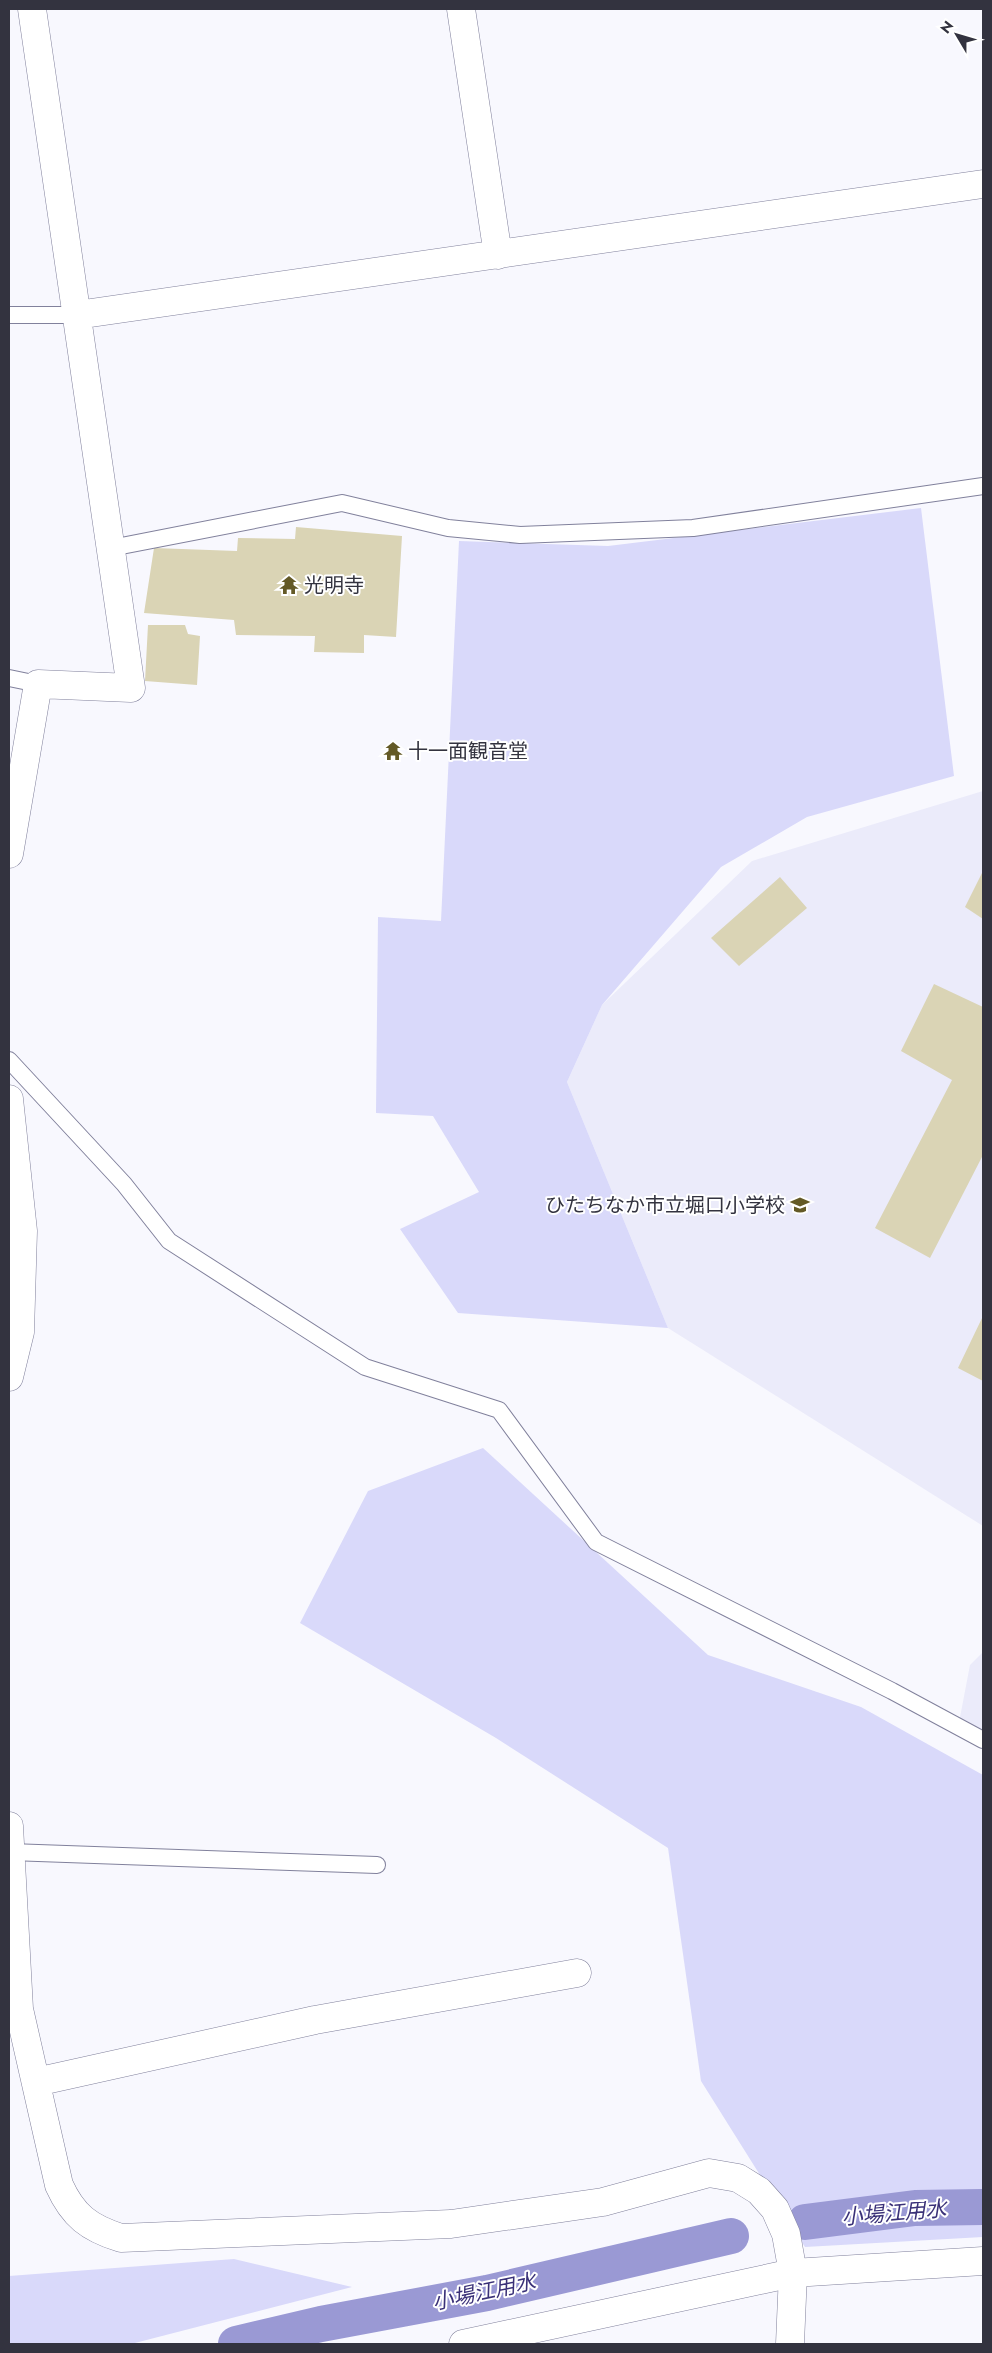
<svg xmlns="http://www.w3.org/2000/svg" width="992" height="2353" font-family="Jost,'Noto Sans JP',sans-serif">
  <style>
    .built { fill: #ebebfa }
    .green { fill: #d9d9fa }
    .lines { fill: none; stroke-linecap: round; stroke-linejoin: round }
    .canal { stroke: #9a99d4; stroke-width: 36 }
    .building { fill: #dad4b5 }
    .service-casing { stroke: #81819c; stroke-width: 18 }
    .minor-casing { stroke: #81819c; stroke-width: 29 }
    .tertiary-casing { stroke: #81819c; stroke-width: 29 }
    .service { stroke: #fff; stroke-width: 16 }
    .minor { stroke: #fff; stroke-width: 28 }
    .tertiary { stroke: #fff; stroke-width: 28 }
    .labels { text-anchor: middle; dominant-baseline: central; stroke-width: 4; stroke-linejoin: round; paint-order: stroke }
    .poi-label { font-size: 20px; fill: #33333f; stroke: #fff; text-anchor: start }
    .water-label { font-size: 21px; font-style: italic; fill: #3a3178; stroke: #fff }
  </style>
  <rect width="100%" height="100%" fill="#f8f8fe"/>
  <!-- built -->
  <path class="built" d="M983,791V1526L668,1328L567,1082L602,1005L752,861Z
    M983,1652V1741L958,1728L970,1665Z"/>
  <!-- green -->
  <path class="green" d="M921,508L954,776L807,817L721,867L602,1005L567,1082L668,1328L458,1313L400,1229L479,1192L433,1116L376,1113L378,917L441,921L459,541L608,546Z
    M483,1448L708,1655L861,1707L983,1775V2237L805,2247L701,2081L668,1848L496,1738L300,1623L368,1491Z
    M234,2259L352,2287L131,2344H9V2276Z"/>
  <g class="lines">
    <!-- canal -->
    <path class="canal" d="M805,2222L915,2208L983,2207
      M236,2344L321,2324L487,2293L731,2236"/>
  </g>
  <!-- building -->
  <path class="building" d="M296,527L402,536L396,637L364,635V653L314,652L315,636L236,635L234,620L144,613L154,548L237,551L238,538L295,539Z
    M148,625H185L188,634L200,636L197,685L145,681Z
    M983,871V919L965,907Z
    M780,877L807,908L739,966L711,938Z
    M934,984L983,1007V1155L930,1258L875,1228L952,1080L901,1051Z
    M983,1316V1381L958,1368Z"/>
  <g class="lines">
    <!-- service casing -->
    <g class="service-casing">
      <path id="service" d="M9,315H77
        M111,548L342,503L448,528L520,535L693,528L983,486
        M9,678L38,684
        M9,1060L124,1184L169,1241L365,1367L499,1410L596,1542L892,1691L983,1740
        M10,1852L377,1865"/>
    </g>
    <!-- minor casing -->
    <g class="minor-casing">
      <path id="minor" d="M461,9L498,255
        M77,315L983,184
        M9,854L38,684L131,688L32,9
        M9,1099L23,1231L20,1332L9,1377
        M9,1826L19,2009L59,2185C73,2216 89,2228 121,2238L451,2224L603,2202L709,2173L738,2178L759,2191L775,2209L786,2234L793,2273L790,2344
        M36,2082L315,2020L577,1973"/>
    </g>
    <!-- tertiary casing -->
    <g class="tertiary-casing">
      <path id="tertiary" d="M463,2344L793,2273L983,2261"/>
    </g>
    <!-- service -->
    <use href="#service" class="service"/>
    <!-- minor -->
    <use href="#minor" class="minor"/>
    <!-- tertiary -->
    <use href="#tertiary" class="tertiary"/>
  </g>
  <!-- icons -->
  <defs>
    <g id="temple-bare" transform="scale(1.5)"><path d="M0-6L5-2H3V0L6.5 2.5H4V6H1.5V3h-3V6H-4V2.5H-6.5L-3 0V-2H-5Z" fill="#635926" stroke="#fff" stroke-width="2.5" paint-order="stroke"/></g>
    <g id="school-bare" transform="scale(1.5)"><path d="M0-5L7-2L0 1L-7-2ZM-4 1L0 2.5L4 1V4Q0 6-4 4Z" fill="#635926" stroke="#fff" stroke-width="2.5" paint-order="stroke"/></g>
  </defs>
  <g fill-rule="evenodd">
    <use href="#temple-bare" x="289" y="585"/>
    <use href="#temple-bare" x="393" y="751"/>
    <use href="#school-bare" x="800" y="1205"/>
  </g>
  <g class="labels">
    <!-- poi labels -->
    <g class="poi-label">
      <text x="304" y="585">光明寺</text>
      <text x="408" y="751">十一面観音堂</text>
      <text x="785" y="1205" text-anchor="end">ひたちなか市立堀口小学校</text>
    </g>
    <!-- water labels -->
    <g class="water-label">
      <text transform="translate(894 2213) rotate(-5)">小場江用水</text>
      <text transform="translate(484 2292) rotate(-12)">小場江用水</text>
    </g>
  </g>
  <!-- border -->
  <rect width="992" height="2353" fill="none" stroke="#33333f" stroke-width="20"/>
  <!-- north arrow -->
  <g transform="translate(957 35) rotate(308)" stroke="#ffffff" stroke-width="4" paint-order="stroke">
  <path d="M0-4L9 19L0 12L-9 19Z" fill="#33333f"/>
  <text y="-8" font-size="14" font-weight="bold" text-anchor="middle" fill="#33333f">N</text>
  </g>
</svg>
